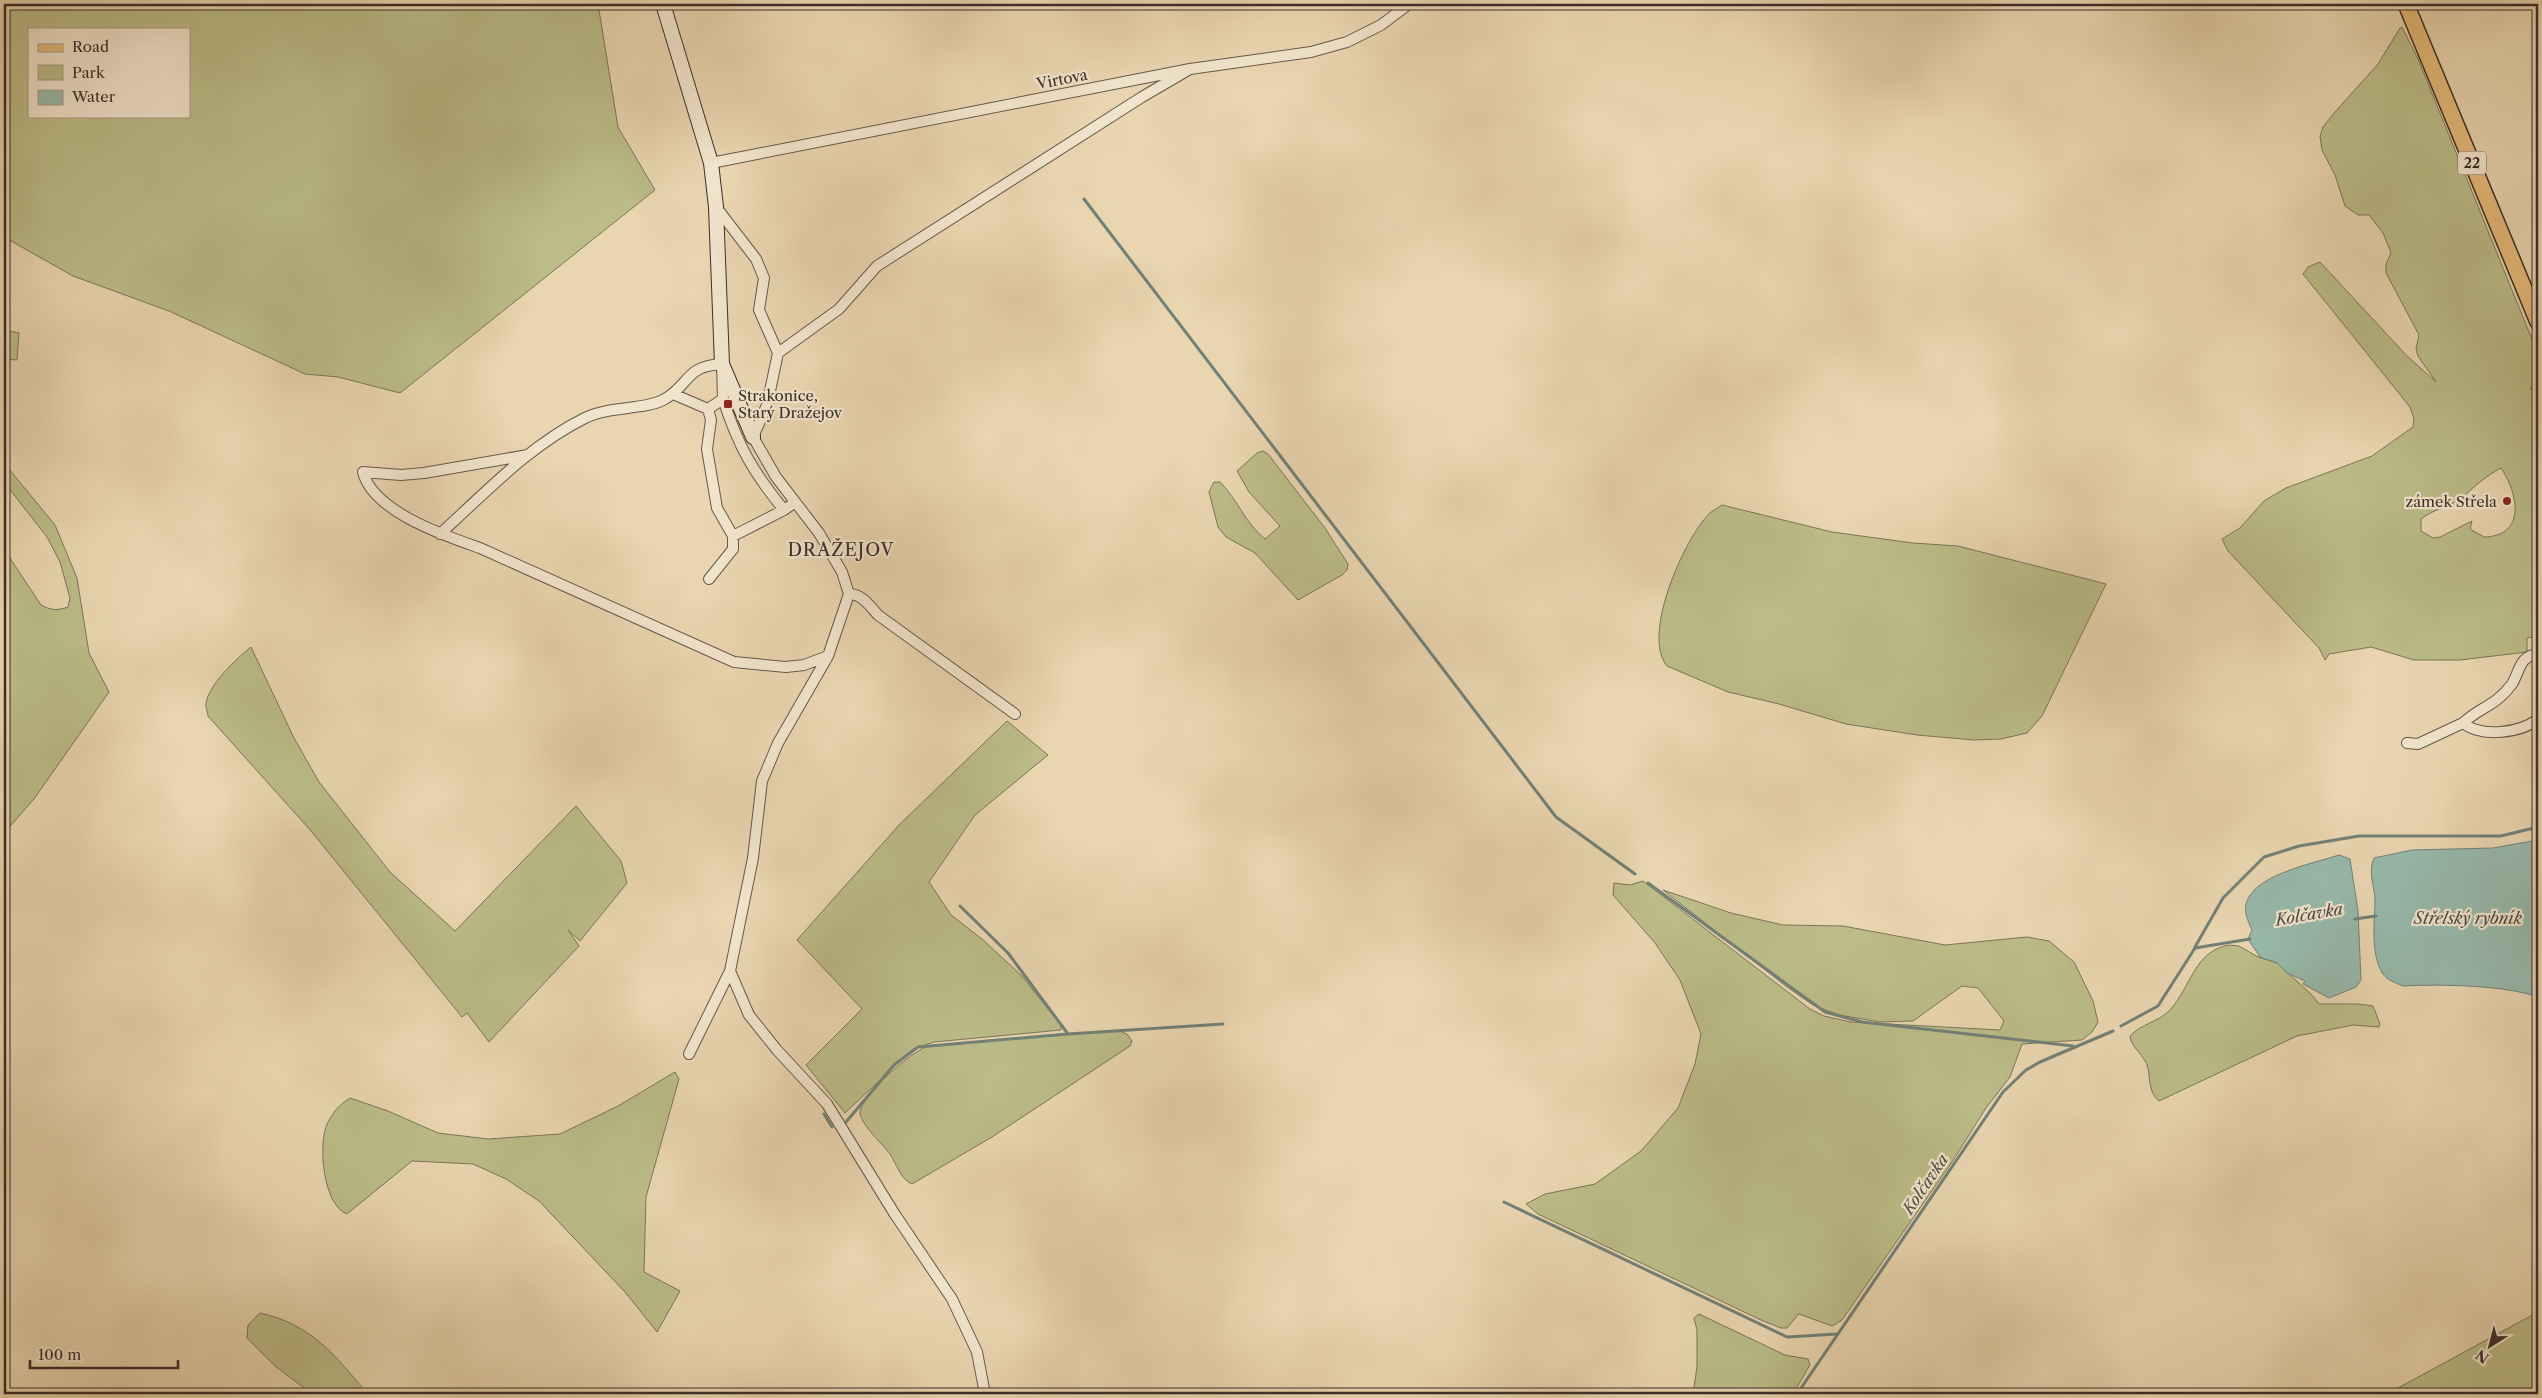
<svg xmlns="http://www.w3.org/2000/svg" width="2542" height="1398" font-family="'Libre Caslon Text',serif">
  <style>
    .green { fill: #bbbc88; stroke: #7b7558; fill-rule: evenodd }
    .water { fill: #97b9ab; stroke: #728177 }
    .lines { fill: none; stroke-linecap: round; stroke-linejoin: round }
    .stream { stroke: #728177; stroke-width: 3 }
    .street-casing { stroke: #66584b; stroke-width: 12 }
    .secondary-casing { stroke: #3b2e29; stroke-width: 16 }
    .primary-casing { stroke: #3b2e29; stroke-width: 18 }
    .street { stroke: #f1e4cc; stroke-width: 10 }
    .secondary { stroke: #f1e4cc; stroke-width: 14 }
    .primary { stroke: #e4ba78; stroke-width: 15 }
    .poi-dot { fill: #8f2418; stroke: #f1e4cc; stroke-width: 2 }
    .labels { text-anchor: middle; dominant-baseline: central; stroke-width: 4.5; stroke-linejoin: round; paint-order: stroke }
    .shield { fill: #f1e4cc; stroke: #72655a; stroke-width: 1 }
    .shield-label { font-size: 14px; font-weight: bold; fill: #3b2e29 }
    .street-label { font-size: 15px; fill: #3b2e29; stroke: #f1e4cc }
    .poi-label { font-size: 15px; fill: #3b2e29; stroke: #f1e4cc; text-anchor: start }
    .water-label { font-size: 16px; font-style: italic; fill: #4d4a43; stroke: #f1e4cc }
    .quarter-label { font-size: 18px; letter-spacing: 1px; fill: #3b2e29; stroke: #f1e4cc }
  </style>
  <rect width="100%" height="100%" fill="#e9d5b0"/>
  <filter id="stains"><feTurbulence type="fractalNoise" baseFrequency=".004" numOctaves="4"/><feColorMatrix values="0 0 0 0 .2 0 0 0 0 .09 0 0 0 0 .02 0 0 0 .5 -.17"/></filter>
  <radialGradient id="worn" r=".72"><stop offset=".6" stop-color="#630" stop-opacity="0"/><stop offset="1" stop-color="#630" stop-opacity=".3"/></radialGradient>
  <!-- green -->
  <path class="green" d="M4,4H598L618,127L655,190L400,393L338,377L305,374L169,311L73,276L4,237ZM29,29H189V116H29Z
    M2402,27L2418,59L2538,354V384L2530,389L2538,387V636L2527,638V652L2460,660H2414L2371,647L2329,654L2325,660L2319,648L2228,551L2222,539L2240,528L2264,501L2286,488L2372,456L2413,427L2414,419L2410,407L2303,274L2308,267L2320,262L2407,356L2436,382L2418,356L2416,349L2419,335L2386,273V264L2391,253L2383,233L2369,215H2358L2345,206L2335,175L2322,150L2320,136L2323,127L2335,112L2378,64L2400,28ZM2501,468C2518,493 2527,536 2484,537L2470,529L2472,521L2440,537L2433,538L2421,531V519C2433,509 2455,505 2463,497C2476,485 2486,476 2501,468Z
    M4,330L19,333L17,360L4,359Z
    M1263,451L1268,454L1325,528L1348,564L1347,570L1342,575L1298,600L1255,553L1226,537L1218,527L1209,492L1214,482H1220C1238,500 1245,523 1265,539L1280,526L1249,492L1237,471L1257,453Z
    M4,463L55,525L77,578L89,653L109,692L34,799L4,833V549L41,605C50,610 57,611 68,607L70,598L60,562L47,537L4,482Z
    M1722,505L1832,532L1913,543L1958,546L2106,584L2042,716L2027,733L2001,739L1974,740L1917,735L1846,724L1779,704L1728,692L1667,666C1641,636 1684,539 1709,514C1713,510 1718,508 1722,505Z
    M251,647L293,736L319,782L390,872L455,931L576,806L621,861L627,883L580,941L568,930L579,946L489,1042L467,1013L462,1017L311,831L208,716C208,712 205,707 206,704C208,685 237,658 251,647Z
    M1007,721L1048,755L975,815L929,882L951,915L982,939L1022,976L1061,1025V1030L934,1042L913,1049L845,1113L806,1065L862,1009L797,940L900,824Z
    M1643,881L1810,1009L1824,1016L1851,1022L2000,1030L2004,1021L1978,988L1962,986L1913,1021L1880,1022L1839,1015L1813,1005L1787,987L1663,890L1731,913L1783,925L1843,926L1945,945L2027,937L2049,941L2074,962L2093,1001L2098,1022L2092,1032L2082,1040L2022,1044L2010,1077L1986,1108L1952,1162L1842,1320L1832,1326L1799,1314L1787,1328H1781L1761,1320L1538,1214L1526,1204L1545,1194L1595,1184L1641,1151L1678,1108L1695,1064L1701,1034L1680,980L1655,943L1613,895L1614,883L1630,885Z
    M2230,945L2239,946L2258,957L2277,963L2311,994L2319,1004H2358L2373,1006L2380,1024L2379,1027L2353,1025L2297,1036L2159,1101C2149,1094 2150,1078 2148,1068C2145,1055 2131,1048 2130,1036C2141,1024 2158,1022 2169,1011C2191,988 2194,950 2230,945Z
    M1119,1031L1127,1034L1132,1041L1130,1046L992,1137L912,1184C901,1180 896,1163 890,1154C883,1145 862,1125 860,1114C858,1097 911,1052 926,1047L1062,1034Z
    M675,1072L679,1079L646,1197L644,1272L680,1291L657,1332L625,1292L539,1201L506,1179L473,1164L412,1161L347,1214C323,1205 318,1145 327,1124C333,1112 339,1105 350,1098L388,1111L438,1133L488,1139L560,1134L618,1106Z
    M2538,1312V1394H2387Z
    M260,1313C313,1325 334,1355 368,1394H312L275,1366L247,1338L248,1325Z
    M1699,1314L1785,1355L1808,1359L1810,1365L1793,1394H1693L1697,1367V1330L1694,1318Z"/>
  <!-- water -->
  <path class="water" d="M2538,840V997C2505,985 2439,984 2403,986C2396,983 2387,980 2383,974C2371,957 2374,923 2375,904C2376,888 2367,874 2374,858L2412,850L2493,848Z
    M2339,855L2350,859L2358,911L2361,980L2356,987L2329,998L2303,984L2305,981L2287,973L2277,963L2260,957L2248,939L2252,930C2248,921 2243,911 2247,901C2257,874 2315,863 2339,855Z"/>
  <g class="lines">
    <!-- stream -->
    <path class="stream" d="M1084,199L1556,817L1635,874
      M1648,883L1825,1012L1862,1022L2073,1046
      M960,906L1008,953L1068,1034
      M2355,919L2376,916
      M2195,947L2223,898L2264,857L2299,846L2359,836H2501L2538,827
      M2121,1026L2158,1006L2195,948L2250,939
      M824,1114L832,1127
      M846,1122L894,1065L918,1047L1068,1034L1223,1024
      M1504,1202L1787,1337L1837,1334
      M1797,1394L2003,1092L2026,1070L2040,1062L2113,1031"/>
    <!-- street casing -->
    <g class="street-casing">
      <path id="street" d="M711,163L1190,69L1311,52L1347,42L1381,25L1409,4
        M716,207L756,259L764,278L759,310L778,353
        M673,394L708,409L723,399C738,446 753,472 784,510
        M708,409L711,420L707,449L717,508L733,536L784,510L794,503
        M528,455L424,473L401,475L363,472C373,512 446,536 480,548L734,662L786,667L804,665L828,656
        M440,534C485,493 530,445 585,418C609,406 644,410 663,400C690,386 684,366 722,364L723,399
        M709,579L733,549V536
        M849,594C862,594 869,605 878,615L1015,714
        M2463,723C2480,707 2496,706 2512,684C2520,671 2519,656 2538,654
        M2407,743L2418,744L2463,723C2481,738 2521,733 2538,719
        M730,971L749,1015L777,1050L827,1104L894,1213L952,1299L977,1352L985,1394
        M689,1054L730,971L753,858L762,781L778,743L828,656L849,594L842,572L819,533L776,477L753,437L767,405L778,353L839,309L877,266L1142,97L1190,69"/>
    </g>
    <!-- secondary casing -->
    <g class="secondary-casing">
      <path id="secondary" d="M663,4L711,163L716,207L722,364L753,437"/>
    </g>
    <!-- primary casing -->
    <g class="primary-casing">
      <path id="primary" d="M2406,4L2538,322"/>
    </g>
    <!-- street -->
    <use href="#street" class="street"/>
    <!-- secondary -->
    <use href="#secondary" class="secondary"/>
    <!-- primary -->
    <use href="#primary" class="primary"/>
  </g>
  <!-- markers -->
  <g class="poi-dot">
    <rect x="723" y="399" width="10" height="10" rx="2.5"/>
    <circle cx="2507" cy="501" r="5"/>
  </g>
  <g class="labels">
    <!-- shield labels -->
    <rect class="shield" x="2458" y="151.5" width="28" height="23" rx="4"/>
    <g class="shield-label">
      <text x="2472" y="163">22</text>
    </g>
    <!-- street labels -->
    <g class="street-label">
      <text transform="translate(1062 79) rotate(-11)">Virtova</text>
    </g>
    <!-- poi labels -->
    <g class="poi-label">
      <text x="738" y="395">Strakonice,<tspan x="738" dy="17">Starý Dražejov</tspan></text>
      <text x="2497" y="501" text-anchor="end">zámek Střela</text>
    </g>
    <!-- water labels -->
    <g class="water-label">
      <text transform="translate(2309 914) rotate(-10)">Kolčavka</text>
      <text x="2468" y="918">Střelský rybník</text>
      <text transform="translate(1925 1184) rotate(-56)">Kolčavka</text>
    </g>
    <!-- quarter labels -->
    <g class="quarter-label">
      <text x="841" y="550">DRAŽEJOV</text>
    </g>
  </g>
  <!-- margin -->
  <rect width="2542" height="1398" fill="none" stroke="#e9d5b0" stroke-width="20"/>
  <rect x="5" y="5" width="2532" height="1388" fill="none" stroke="#3b2e29" stroke-width="2.5"/>
  <rect x="10" y="10" width="2522" height="1378" fill="none" stroke="#3b2e29"/>
  <!-- legend -->
  <rect x="28" y="28" width="162" height="90" fill="#f1e4cc" stroke="#a89b8b"/>
  <rect x="38" y="44" width="25" height="8" fill="#e4ba78" stroke="#a89b8b"/>
  <text x="72" y="52" font-size="15" fill="#3b2e29">Road</text>
  <rect x="38" y="65" width="25" height="15" fill="#bbbc88" stroke="#a89b8b"/>
  <text x="72" y="78" font-size="15" fill="#3b2e29">Park</text>
  <rect x="38" y="90" width="25" height="15" fill="#97b9ab" stroke="#a89b8b"/>
  <text x="72" y="102" font-size="15" fill="#3b2e29">Water</text>
  <!-- north arrow -->
  <g transform="translate(2490 1346) rotate(216)" stroke="#f1e4cc" stroke-width="4" paint-order="stroke">
  <path d="M0-4L9 19L0 12L-9 19Z" fill="#3b2e29"/>
  <text y="-8" font-size="14" font-weight="bold" text-anchor="middle" fill="#3b2e29">N</text>
  </g>
  <!-- scale -->
  <path d="M30 1360v8h148v-8" fill="none" stroke="#3b2e29" stroke-width="2.5"/>
  <text x="38" y="1360" font-size="15" fill="#3b2e29" stroke="#f1e4cc" stroke-width="4" paint-order="stroke">100 m</text>
  <rect width="100%" height="100%" filter="url(#stains)"/>
  <rect width="100%" height="100%" fill="url(#worn)"/>
</svg>
